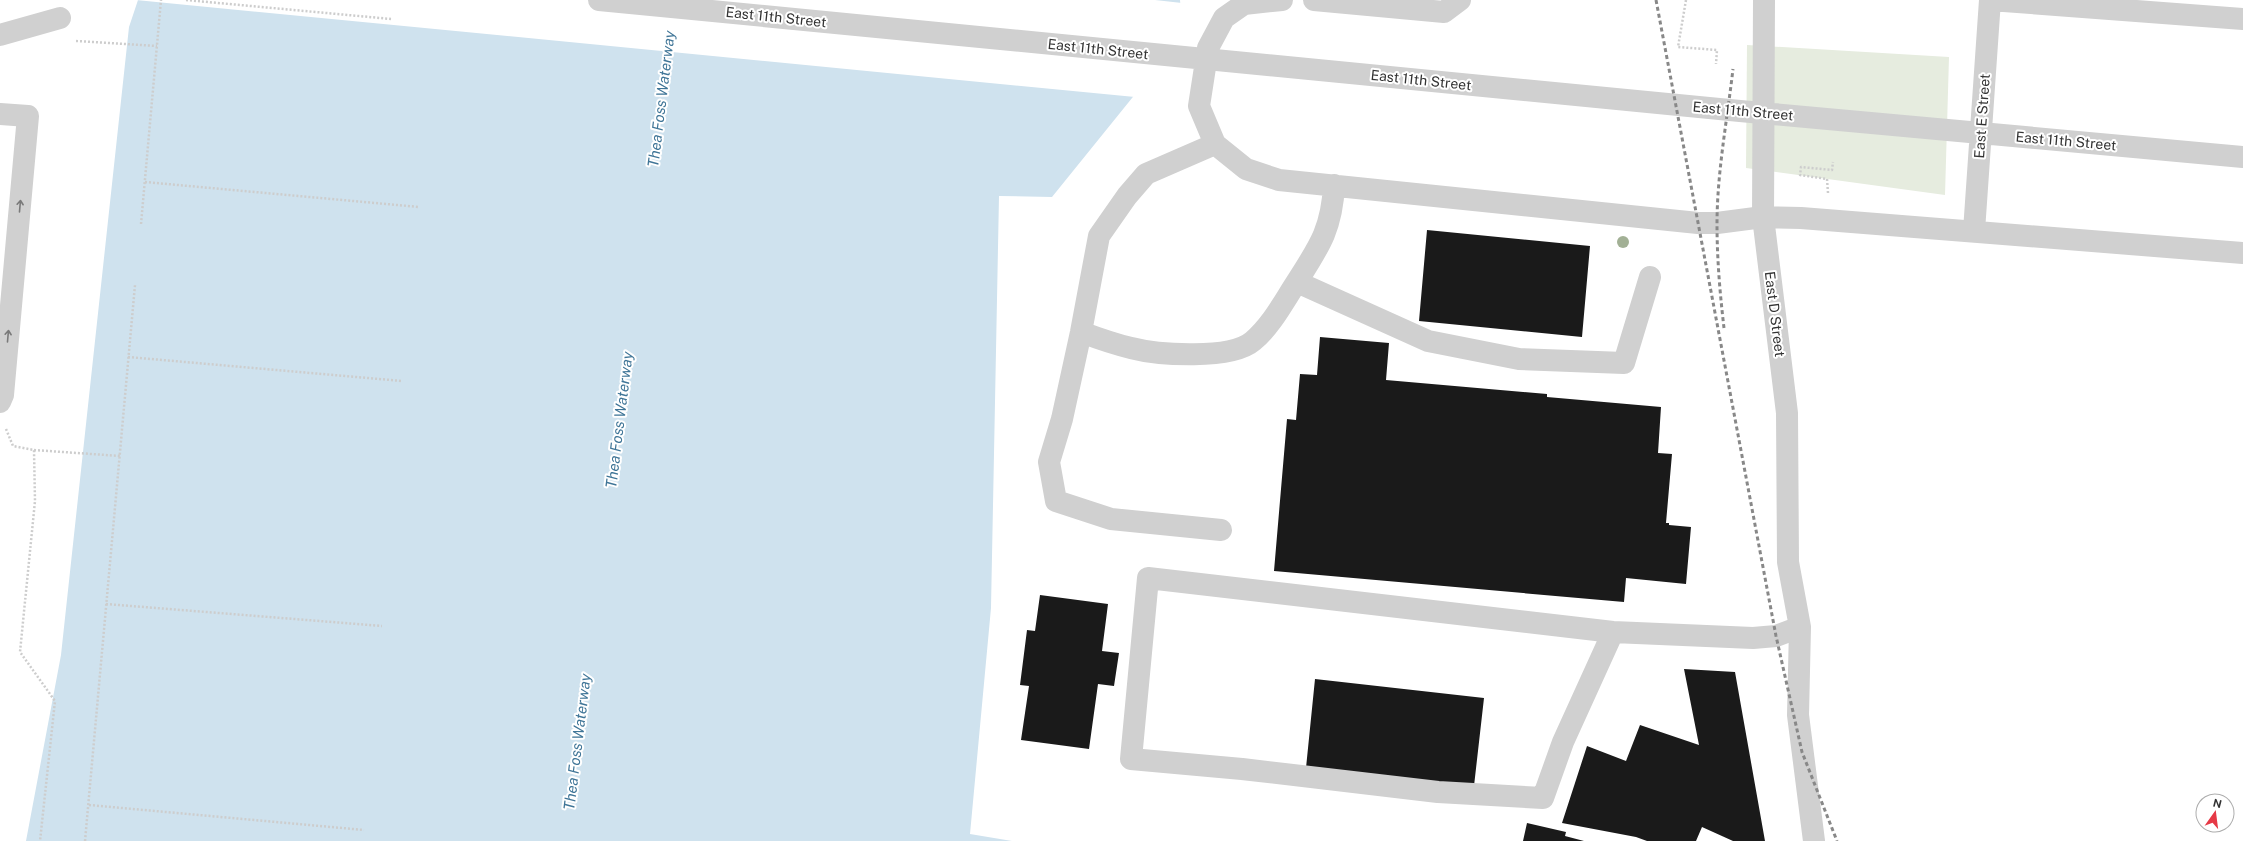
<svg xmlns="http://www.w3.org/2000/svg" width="2243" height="841" font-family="'Public Sans',sans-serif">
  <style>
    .green { fill: #e6ecdf }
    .water { fill: #cfe2ee }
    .pier { fill: #fff }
    .building { fill: #1a1a1a }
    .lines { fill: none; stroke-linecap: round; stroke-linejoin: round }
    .path { stroke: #cdcdcd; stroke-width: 2.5; stroke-dasharray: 2 2; stroke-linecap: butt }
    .minor { stroke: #d0d0d0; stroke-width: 22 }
    .rail { stroke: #888; stroke-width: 3; stroke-dasharray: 4 3; stroke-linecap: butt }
    .tree { fill: #a2b095 }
    .oneway { stroke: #7a7a7a }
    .labels { text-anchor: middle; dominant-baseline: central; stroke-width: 4; stroke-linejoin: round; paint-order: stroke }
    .street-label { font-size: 14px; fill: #333; stroke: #fff }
    .water-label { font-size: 15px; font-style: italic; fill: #3f7597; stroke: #fff }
  </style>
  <rect width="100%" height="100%" fill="#fff"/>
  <!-- green -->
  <path class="green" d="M1747,45L1949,57L1945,195L1746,168Z"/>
  <!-- water -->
  <path class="water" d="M138,0H1180L1183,35L1052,197L999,196L991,608L970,834L1012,841H26L61,655L129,27Z"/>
  <!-- pier -->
  <path class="pier" d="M136,0H1155L1182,3L1185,35L1135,97Z"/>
  <!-- building -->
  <path class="building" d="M1427,230L1590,246L1582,337L1419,321Z
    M1320,337L1389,343L1386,380L1547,394V397L1661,407L1658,453L1672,454L1666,523H1669V525L1691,527L1686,584L1626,578L1624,602L1274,571L1287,419L1296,420L1300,374L1317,375Z
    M1040,595L1108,604L1102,651L1119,653L1114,686L1098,684L1089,749L1021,740L1029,686L1020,685L1027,630L1035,631Z
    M1684,669L1735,672L1765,841H1733L1702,827L1696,841H1647L1636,837L1562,823L1587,746L1626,761L1640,725L1699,745Z
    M1315,679L1484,698L1474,786L1306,768Z
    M1527,823L1566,832L1565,836L1584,841H1523Z"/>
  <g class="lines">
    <!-- path -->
    <path class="path" d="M186,0L391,19
      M1686,0L1678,47L1717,50L1716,64
      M76,41L157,46
      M145,182L419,207
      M1828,193L1827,179L1800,175L1801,167L1832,170L1833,162
      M141,224L161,0
      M128,357L402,381
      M6,429L13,446L34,450L35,501L20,652L55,701L40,841
      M34,450L120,456
      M106,604L382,626
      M89,805L364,830
      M85,841L135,285"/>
    <!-- minor -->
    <path class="minor" d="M599,0L1740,111L2243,157
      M1282,0L1244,4L1224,18L1208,48L1199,106L1215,144L1246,169L1279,180L1698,223H1717L1763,217L1801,218L2243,253
      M1314,0L1444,12L1460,0
      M1764,0L1763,217L1787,413L1788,562L1800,627L1798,715L1814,841
      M1990,0L2243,19
      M0,35L60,18
      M0,114L28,116L3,395L0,402
      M1215,144L1146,174L1127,196L1099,236L1081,332L1062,419L1049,462L1056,501L1111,519L1221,530
      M1974,231L1990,0
      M1297,282L1428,341L1519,359L1624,363L1650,277
      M1081,332C1097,338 1114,344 1131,348C1158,355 1231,360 1253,341C1271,326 1283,303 1296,283C1319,247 1332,229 1334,185
      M1613,632L1563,742L1543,798L1438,792L1242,769L1131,759L1148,578L1613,632L1753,638L1776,636L1800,627"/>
    <!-- rail -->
    <path class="rail" d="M1656,0L1776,636L1802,752L1837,841
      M1724,328C1720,294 1717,259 1717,224C1717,173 1727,121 1733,69"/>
  </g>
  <!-- trees -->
  <circle class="tree" cx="1623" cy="242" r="6"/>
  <!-- one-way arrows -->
  <defs><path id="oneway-shaft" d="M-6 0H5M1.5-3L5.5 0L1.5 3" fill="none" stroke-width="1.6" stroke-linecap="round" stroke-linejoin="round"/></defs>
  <g class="oneway">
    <use href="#oneway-shaft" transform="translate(20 206) rotate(-85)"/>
    <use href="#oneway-shaft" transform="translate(8 336) rotate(-85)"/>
  </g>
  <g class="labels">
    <!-- street labels -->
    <g class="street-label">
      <text transform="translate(776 17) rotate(6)">East 11th Street</text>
      <text transform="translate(1098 49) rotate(6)">East 11th Street</text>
      <text transform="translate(1421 80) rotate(6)">East 11th Street</text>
      <text transform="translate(1743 111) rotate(5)">East 11th Street</text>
      <text transform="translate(1982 116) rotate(-86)">East E Street</text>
      <text transform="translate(2066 141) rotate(5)">East 11th Street</text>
      <text transform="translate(1775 314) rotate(83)">East D Street</text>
    </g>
    <!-- water labels -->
    <g class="water-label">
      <text transform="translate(661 99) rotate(-83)">Thea Foss Waterway</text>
      <text transform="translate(619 420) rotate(-83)">Thea Foss Waterway</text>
      <text transform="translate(577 742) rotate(-83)">Thea Foss Waterway</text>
    </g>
  </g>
  <!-- north arrow -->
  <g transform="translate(2215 813) rotate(14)"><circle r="19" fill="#ffffff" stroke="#adadad"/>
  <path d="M0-3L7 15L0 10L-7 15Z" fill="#e63946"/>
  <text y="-6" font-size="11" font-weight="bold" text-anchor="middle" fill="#333333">N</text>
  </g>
</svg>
